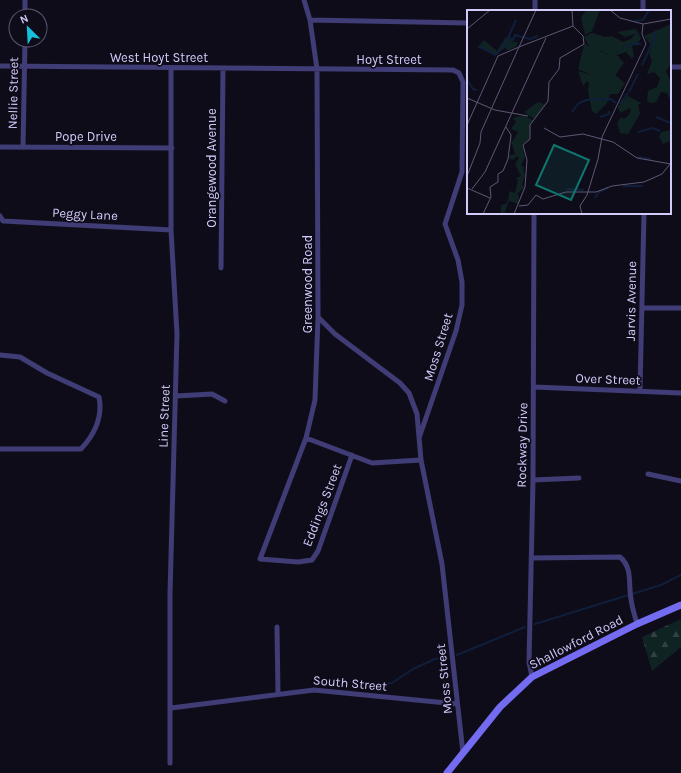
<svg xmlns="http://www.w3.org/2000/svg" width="681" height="773" font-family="Karla,sans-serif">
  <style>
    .forest { fill: url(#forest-firs) }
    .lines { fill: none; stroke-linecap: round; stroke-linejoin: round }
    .stream { stroke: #0f1f3b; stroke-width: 2 }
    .street { stroke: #403c75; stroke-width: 5 }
    .secondary { stroke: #736bf0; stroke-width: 7 }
    .labels { text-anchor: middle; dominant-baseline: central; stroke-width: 3.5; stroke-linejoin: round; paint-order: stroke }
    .street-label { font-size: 13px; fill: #d2cbfa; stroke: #0f0c1a }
    .inset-river { fill: none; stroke: #0f1f3b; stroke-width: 2 }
    .inset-road { fill: none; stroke: #5d5874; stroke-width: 1 }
    .view { fill: #0f766e; fill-opacity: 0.15; stroke: #0f766e; stroke-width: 2 }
    .inset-edge { fill: none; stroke: #d2cbfa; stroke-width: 2 }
  </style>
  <defs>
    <pattern id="forest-firs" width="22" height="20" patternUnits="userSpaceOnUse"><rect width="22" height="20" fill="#102323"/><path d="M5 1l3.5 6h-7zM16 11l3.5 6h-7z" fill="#324244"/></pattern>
  </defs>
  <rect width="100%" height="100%" fill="#0f0c1a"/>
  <!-- forest -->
  <path class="forest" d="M681,619V647L652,671L642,637Z"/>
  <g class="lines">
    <!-- stream -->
    <path class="stream" d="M535,624L661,585L681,575
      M457,655L525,627
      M358,687L392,683L413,669L435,659L447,657"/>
    <!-- street -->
    <path class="street" d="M25,0V16
      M304,0L310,20L317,69L318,317L315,400L306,438L260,559L298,562L312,560L318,551L352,455
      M643,0V11
      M535,11V0
      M310,20L468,23
      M0,66L453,70L459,73L463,82L462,172L445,224L458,260L462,282V305L456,331L419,438
      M670,67H681
      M0,147L172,148
      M23,147L25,40
      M0,216L3,221L171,230
      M221,268L223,68
      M643,308H681
      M318,317L335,334L400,383L409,393L417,414L421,460L442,564L463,753
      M0,355L20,357L47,373L99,397C103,417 95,434 81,449H0
      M534,387L681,393
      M640,390L644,213
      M176,396L212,394L225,401
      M306,438L372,463L421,460
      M648,474L681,481
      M533,480L579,478
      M531,558L620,557C633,568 628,583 631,599C632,608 635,616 637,624
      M277,627L278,694
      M532,677L529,662L533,480L534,213
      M171,708L314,690L457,704
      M170,763V594L177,334L171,230V69"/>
    <!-- secondary -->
    <path class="secondary" d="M447,773L500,707L532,677L637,624L681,605"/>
  </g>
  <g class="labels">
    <!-- street labels -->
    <g class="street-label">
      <text x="159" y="57">West Hoyt Street</text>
      <text x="389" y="59">Hoyt Street</text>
      <text transform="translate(13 93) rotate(-89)">Nellie Street</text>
      <text x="86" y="136">Pope Drive</text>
      <text transform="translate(211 168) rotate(-90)">Orangewood Avenue</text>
      <text transform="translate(85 214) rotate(3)">Peggy Lane</text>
      <text transform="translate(307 284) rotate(-90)">Greenwood Road</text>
      <text transform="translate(631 301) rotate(-89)">Jarvis Avenue</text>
      <text transform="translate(438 347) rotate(-73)">Moss Street</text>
      <text transform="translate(608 379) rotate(2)">Over Street</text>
      <text transform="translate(164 416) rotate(-88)">Line Street</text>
      <text transform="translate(522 445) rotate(-89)">Rockway Drive</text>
      <text transform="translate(322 505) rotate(-69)">Eddings Street</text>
      <text transform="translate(576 642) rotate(-27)">Shallowford Road</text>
      <text transform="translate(444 679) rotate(-96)">Moss Street</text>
      <text transform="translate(350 683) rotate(5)">South Street</text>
    </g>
  </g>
  <!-- overview -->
  <g transform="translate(467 10)">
    <rect width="204" height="204" fill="#0f0c1a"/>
    <path d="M204,14V55L199,61L204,72V91L200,83L194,82L189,92L184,93L180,91L181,81L190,77L193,68L187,62L180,64L185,51L182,43L185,36L177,26ZM169,19L174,28L170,35L165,36L167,46L165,49L159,42L150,45L157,53L148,65L158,73L151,84H143L140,93L129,104L125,101L121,81L122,73L120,71L116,76L111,61L124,65L141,63V45L135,41L125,42L117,27L125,23L138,27L145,26L156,32L164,29L168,24L158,27L150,22ZM39,27L46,32H51L49,37L41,40L36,37L30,45L11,37L17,30L30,41ZM161,86L174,93L171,95L173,104L161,124L153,123L150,113L154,107L157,109L161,106L164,100L163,98L153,103L151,97ZM71,92L77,94L76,98L67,109L57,102ZM57,105L67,111L63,114L62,130L55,135L58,147L54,155L58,158L56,159L58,166L55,174L57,177L51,183L52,194L42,191L37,204H34V195L39,194L42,187V181L48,183L51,170L49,168L54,166L48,154L52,148L50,146L46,150L42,148L43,145L48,144L44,130L46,131L51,122L44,119L49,112L46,108ZM204,120V131L196,134L192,127L194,122Z" fill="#102323"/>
    <path d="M117,34L157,52L146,68L135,65H124L111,59Z" fill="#102323"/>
    <path d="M119,0H133L125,21L118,25L114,8Z" fill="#102323"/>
    <path class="inset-river" d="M167,11L176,10L182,0M42,28L46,30L48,25L63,29L71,26M11,36L29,45M155,39L164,34H174M29,44L37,37L49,10M175,55L188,27L189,20M0,70L6,79L10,80M162,82L171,64M153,94L161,83M105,102L112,93L119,90L144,89L149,93M133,107L142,104V101M189,107L204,113M171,122L185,118L193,121M170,147L184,149M156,176H176M100,179L117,180M128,188L132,182L141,178"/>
    <path class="inset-road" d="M176,14L204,9M0,19L23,0M0,88L28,100L61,106M0,115L31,46L52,37L69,0M77,118L93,127L116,124L146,132L170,148L204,154M0,166L13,133L14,122L52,37L106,16L105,0M0,178L23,188M5,179L18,162L79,28M52,196L61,195L69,185L76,189L99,182H129L145,176L177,172L195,164L203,154M16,204L24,187L23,177L31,172V164L36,161L41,149L44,125L39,117M47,204L58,177L60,150L56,135L63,129V115L81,91L82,72L92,59L93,48L117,34L116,26L106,16M115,204L113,196L120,185L131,149L135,127L179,34L175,24L176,14L153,8L143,0"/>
    <path class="view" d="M87,135L122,150L104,190L69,175Z"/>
    <rect width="204" height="204" class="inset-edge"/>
  </g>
  <!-- north arrow -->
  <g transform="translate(28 28) rotate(336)"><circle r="19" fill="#0f0c1a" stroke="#5d5874"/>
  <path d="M0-3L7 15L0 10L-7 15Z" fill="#16c0db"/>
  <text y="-6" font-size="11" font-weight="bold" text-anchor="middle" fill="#d2cbfa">N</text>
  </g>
</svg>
